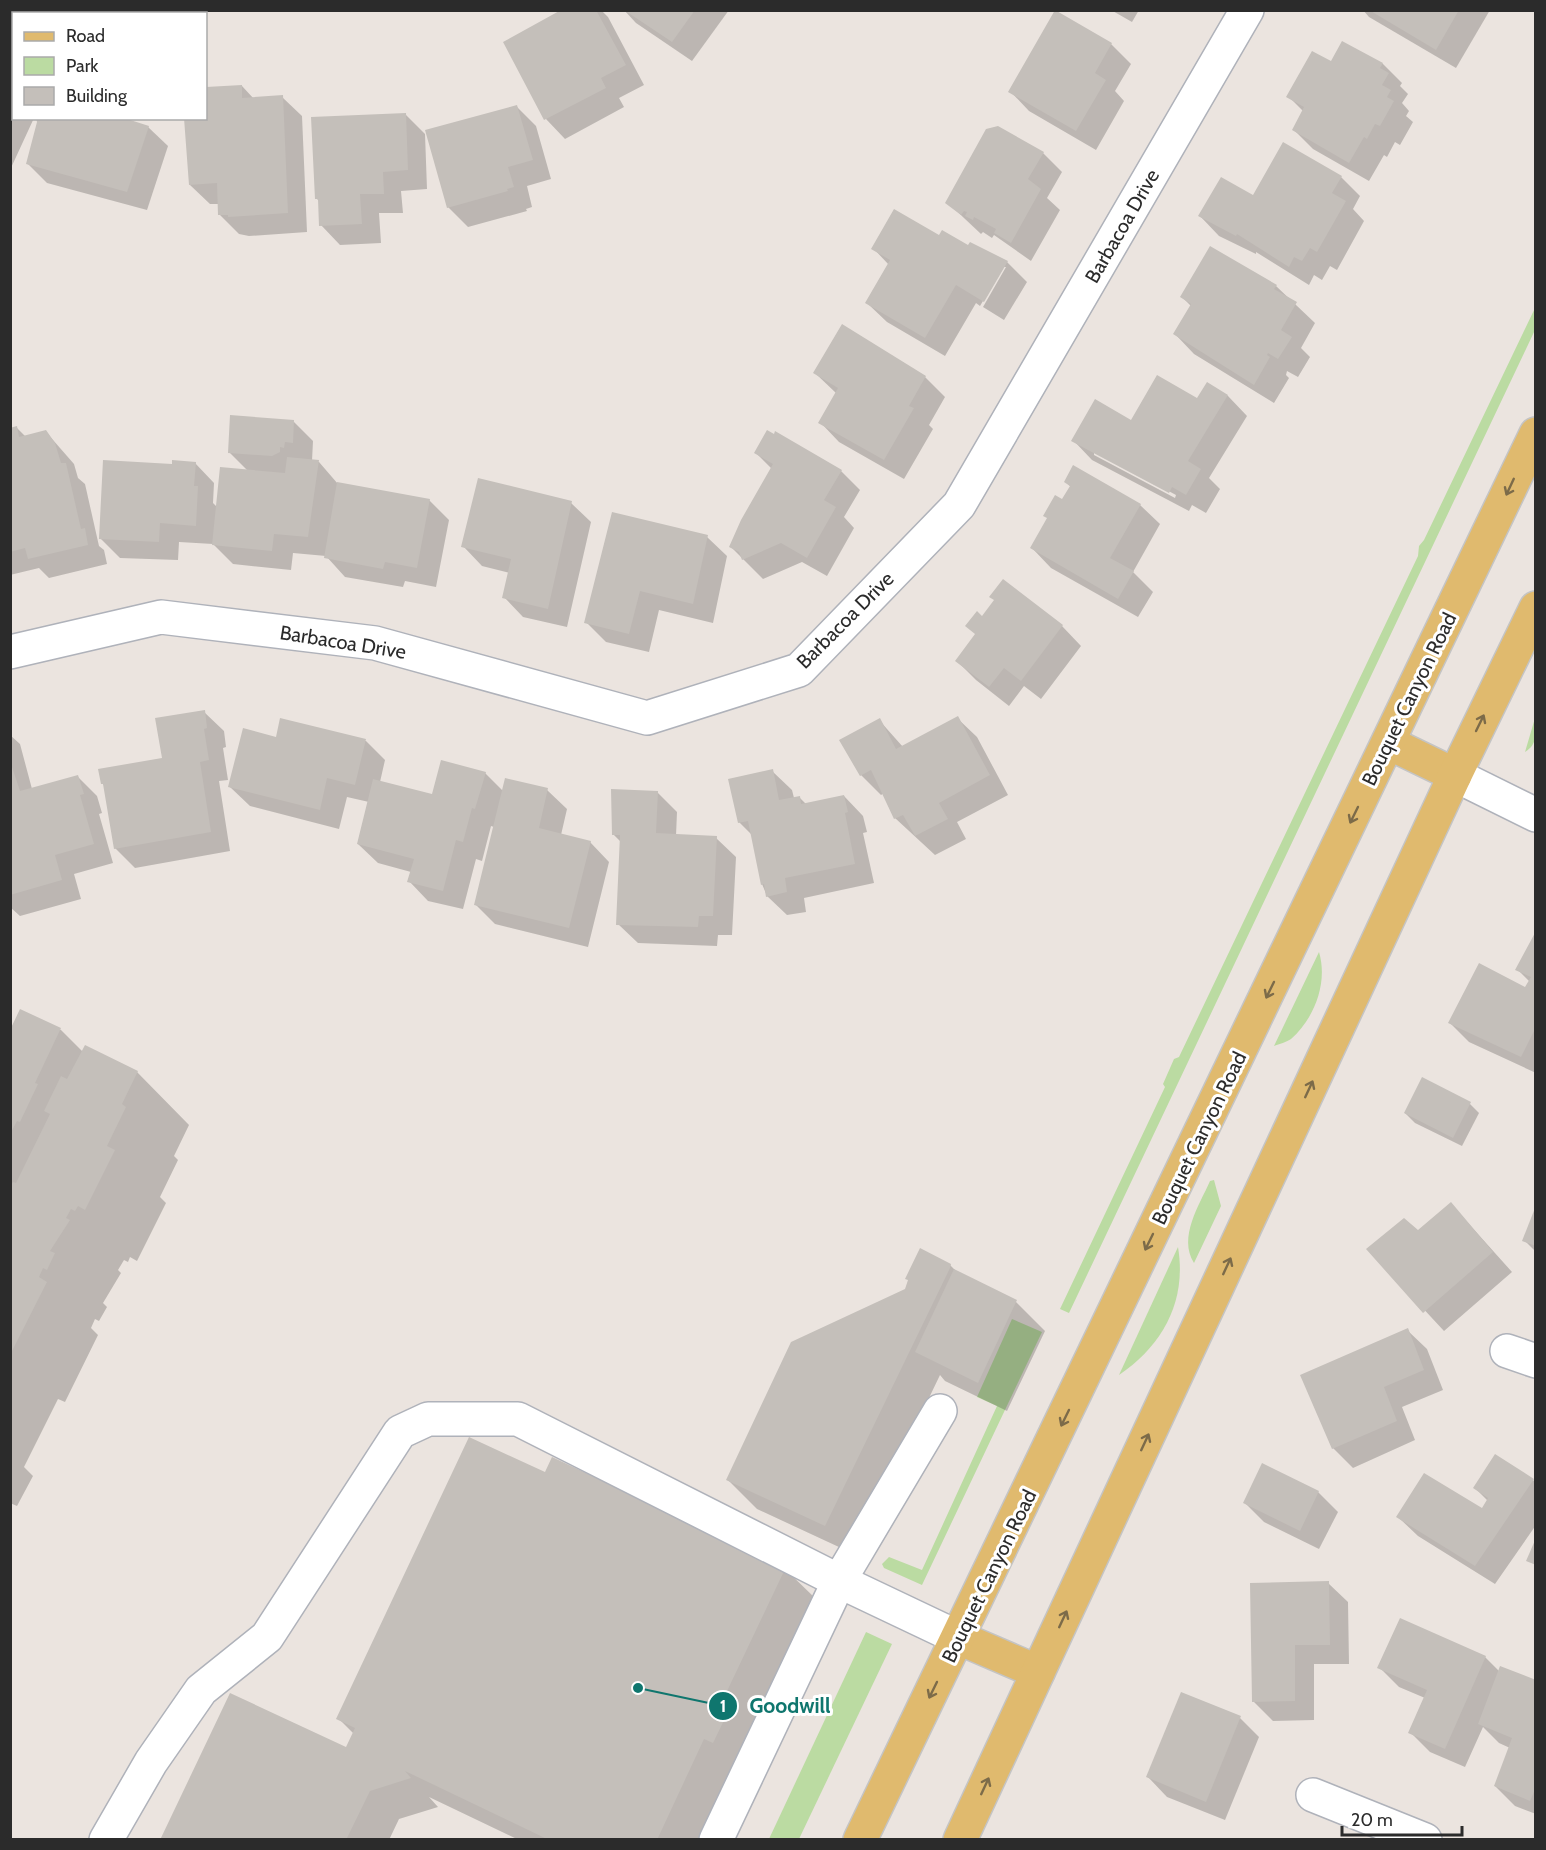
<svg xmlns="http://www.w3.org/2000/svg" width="1546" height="1850" font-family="Cabin,sans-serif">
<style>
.green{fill:#bbdba2}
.shadow{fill:#0003;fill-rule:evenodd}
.building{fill:#c4bfba}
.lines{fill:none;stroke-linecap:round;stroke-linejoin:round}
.minor-casing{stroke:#afb2ba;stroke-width:36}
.major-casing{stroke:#c4c4c4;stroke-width:36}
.minor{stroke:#fff;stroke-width:33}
.major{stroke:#e0ba6e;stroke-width:33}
.oneway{stroke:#7c6b49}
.labels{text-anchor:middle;stroke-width:6;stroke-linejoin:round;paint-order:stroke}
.street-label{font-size:20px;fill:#2b2b2b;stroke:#fff}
.leader{fill:none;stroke:#0f766e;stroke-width:2}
.callout-dot{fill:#0f766e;stroke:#fff;stroke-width:2}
.mark-label{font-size:18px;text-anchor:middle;font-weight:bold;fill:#fff}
.callout-label{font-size:21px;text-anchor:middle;font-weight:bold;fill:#0f766e;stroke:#fff;stroke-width:6;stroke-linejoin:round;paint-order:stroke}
</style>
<rect width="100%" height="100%" fill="#ebe4df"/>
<g class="green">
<polygon points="1535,308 1535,330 1069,1313 1060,1309 1165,1087 1163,1084 1174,1059 1179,1057 1418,556 1419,546 1424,540"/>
<path d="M1535,718C1536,733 1538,744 1525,752Z"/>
<path d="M1319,952C1328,982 1315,1018 1291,1039C1287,1042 1279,1044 1274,1046Z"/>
<path d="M1214,1180L1221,1206L1194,1263C1178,1237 1199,1206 1210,1181Z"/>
<path d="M1178,1247C1187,1301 1163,1345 1119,1375Z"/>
<polygon points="1012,1319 1042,1332 922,1585 884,1568 882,1564 889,1557 922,1570 997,1406 977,1397"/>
<polygon points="866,1632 892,1644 799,1839 769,1839"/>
</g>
<g class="shadow">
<polygon points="564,10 601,10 608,17 644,85 619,98 624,107 565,139 546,119"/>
<polygon points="624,10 729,10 692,61 636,23"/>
<polygon points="1111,10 1139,10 1132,22"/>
<polygon points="1363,10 1490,10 1456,68 1369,17"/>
<polygon points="1342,43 1383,64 1402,83 1400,86 1408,94 1402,103 1409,111 1406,116 1413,122 1400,145 1395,142 1387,157 1384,155 1369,181 1313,149 1294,130 1304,112 1288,96 1331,63"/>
<polygon points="1111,44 1131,64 1115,91 1124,101 1096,150 1029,111 1010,91"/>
<polygon points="10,60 14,62 14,118 34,118 10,170"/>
<polygon points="242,86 254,99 282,97 302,116 307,232 249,236 239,234 220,215 219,204 210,204 190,185 206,118 206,89"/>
<polygon points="517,107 536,126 551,179 527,186 532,207 526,209 527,211 468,227 448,207"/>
<polygon points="405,114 425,134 427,189 401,191 403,213 379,213 381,243 340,245 321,225 320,202 316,198"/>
<polygon points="39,122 148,127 168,146 147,210 47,183 27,163"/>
<polygon points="1043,153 1062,172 1047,198 1060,210 1031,261 994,235 992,238 983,232 981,234 947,202"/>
<polygon points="1341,177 1360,196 1353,209 1364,221 1337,270 1330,266 1322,280 1314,275 1309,285 1256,252 1256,254 1219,236 1200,216 1254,197"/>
<polygon points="969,247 1007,262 1027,282 1004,320 983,307 1006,267 1003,267 980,306 976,303 945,356 887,322 867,303 889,265 873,248"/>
<polygon points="1276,286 1315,323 1301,348 1310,357 1298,377 1287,371 1286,375 1289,378 1274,403 1194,354 1175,334 1191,306 1182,297"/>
<polygon points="815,373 925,377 945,397 929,425 933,429 904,479 839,442 820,422 836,393"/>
<path d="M1207,384L1228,396L1247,416L1209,478L1220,489L1206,513L1192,505L1189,511L1092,460L1073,440L1198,400ZM1094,451L1176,495L1175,498L1094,455Z"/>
<polygon points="294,422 313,441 312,461 319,462 338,484 429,500 449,520 436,587 405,581 403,587 345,577 326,556 293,553 291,570 233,564 213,544 179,542 178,560 120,558 100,538 173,466 195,463 214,483 213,503 217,507 248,471 229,452"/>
<polygon points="17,428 26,437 46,432 74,464 78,478 85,484 99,546 104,550 107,564 49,578 39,568 10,575 10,429"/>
<polygon points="756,453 841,471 860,490 844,517 854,528 827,576 802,562 763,579 731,547 772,469"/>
<polygon points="1066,482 1140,505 1160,524 1133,572 1153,592 1138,617 1051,568 1032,548 1071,487"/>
<polygon points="571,503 591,522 567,627 523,617 504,597 510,573 482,566 463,546"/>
<polygon points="707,537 727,556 713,623 659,610 649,652 606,642 586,622"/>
<polygon points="983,618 1062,626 1081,646 1041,699 1024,686 1009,706 976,680 957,661 976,635"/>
<polygon points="204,712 224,731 226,747 223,748 228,780 219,781 230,851 135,868 115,848 105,786 102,783 164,760"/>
<polygon points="957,718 977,737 1008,795 957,822 966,839 935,855 895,818 884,793 881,795 861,775 879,720 903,747"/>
<polygon points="10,735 20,744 32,789 78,777 97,796 102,813 99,814 113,863 74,874 81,899 20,916 10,907"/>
<polygon points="277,738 366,741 385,760 380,782 433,796 485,773 503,791 547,790 567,809 561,835 590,842 609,862 588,947 495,924 475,904 494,827 491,826 482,861 476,859 463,909 428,901 409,881 411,872 378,863 358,844 369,802 347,797 339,829 250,806 230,787"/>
<polygon points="772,771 792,790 794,798 799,797 806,804 844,796 863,816 867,832 863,833 874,883 804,898 806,912 787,915 767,896 762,884 752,835 739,822"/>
<polygon points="657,792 677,812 676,836 716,838 736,857 732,935 718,935 717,946 638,943 618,924 622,843 613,834"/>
<polygon points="1536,934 1536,1073 1469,1042 1450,1023 1525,989 1530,982 1517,969"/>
<polygon points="21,1011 61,1030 83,1052 86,1047 137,1072 189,1125 174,1156 178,1160 160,1197 166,1203 137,1261 130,1257 128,1262 124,1260 118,1270 121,1273 103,1303 107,1307 99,1321 95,1319 91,1328 98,1335 65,1402 58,1399 24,1467 33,1476 17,1506 10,1503 10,1033"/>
<polygon points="1470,1104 1479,1113 1462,1146 1415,1123 1405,1113"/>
<polygon points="1451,1204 1512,1272 1444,1331 1368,1249 1418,1232"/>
<polygon points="1536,1212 1536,1252 1524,1240"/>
<polygon points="950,1265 957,1272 1016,1302 1045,1331 1007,1411 945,1381 940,1375 854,1554 757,1509 728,1480"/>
<polygon points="1407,1330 1427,1349 1443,1390 1402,1407 1415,1440 1353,1468 1333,1448"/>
<polygon points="1263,1465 1318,1492 1338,1512 1319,1549 1264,1522 1245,1503"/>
<polygon points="545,1474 785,1569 814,1597 699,1840 519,1840 429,1797 438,1807 399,1819 389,1840 162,1840 346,1749 354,1734 338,1718"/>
<polygon points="1533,1480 1536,1483 1536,1525 1495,1584 1418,1536 1398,1517 1482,1510 1488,1501 1475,1488"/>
<polygon points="1328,1583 1348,1602 1349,1664 1314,1664 1314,1720 1273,1721 1253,1701"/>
<polygon points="1485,1657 1500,1672 1536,1681 1536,1814 1515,1806 1495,1786 1510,1748 1499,1743 1483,1727 1465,1767 1430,1752 1410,1732 1425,1698 1399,1687 1379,1667"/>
<polygon points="1240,1718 1259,1737 1225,1820 1167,1797 1148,1777"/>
</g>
<g class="building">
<polygon points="561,10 596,10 626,65 601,78 606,88 544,120 503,42"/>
<polygon points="624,10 695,10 672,42"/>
<polygon points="1055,10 1112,43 1095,73 1106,80 1076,131 1008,92"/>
<polygon points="1369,10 1459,10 1436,50"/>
<polygon points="1342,41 1383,63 1380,68 1389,73 1382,85 1391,90 1387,97 1394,101 1380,126 1375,124 1367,139 1364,137 1349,163 1292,130 1304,107 1286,97 1312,51 1331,61"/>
<polygon points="10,59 14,60 14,100 10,106"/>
<polygon points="242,85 242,98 283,95 288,213 228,217 228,215 218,215 217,183 189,185 184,118 206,118 206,87"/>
<polygon points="517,105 533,160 508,167 514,187 507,189 508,191 447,208 425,130"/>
<polygon points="406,113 408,170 383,172 384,194 360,194 362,224 319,226 318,199 315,199 311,117"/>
<polygon points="36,118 124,118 149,126 127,192 26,164 37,122"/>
<polygon points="998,126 1044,152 1028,179 1041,189 1011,243 994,233 996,229 974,217 973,220 965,216 967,212 964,211 961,215 945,203 986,129"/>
<polygon points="1283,142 1342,176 1332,193 1346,201 1317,252 1310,248 1302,261 1294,257 1289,267 1237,234 1236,236 1198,216 1221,177 1253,195"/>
<polygon points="894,209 939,235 942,230 968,245 970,242 1008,261 984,302 956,285 925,338 865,303 890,260 871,249"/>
<polygon points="1210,246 1277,285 1274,289 1297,302 1281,330 1292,337 1278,359 1268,353 1267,355 1270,357 1254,385 1173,334 1191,304 1180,297"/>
<polygon points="842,324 926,376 909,406 914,408 884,460 818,423 838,388 813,373"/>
<polygon points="1157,375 1197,398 1207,382 1228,395 1188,461 1201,469 1186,495 1172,487 1169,493 1071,441 1095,399 1131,420"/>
<polygon points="230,415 294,420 293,443 285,442 284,448 280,447 280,452 272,456 228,453"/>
<polygon points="17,426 19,437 46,430 55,443 61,463 66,463 81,529 85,528 88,545 28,559 25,548 10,552 10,428"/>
<polygon points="767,430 774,434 775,431 842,470 824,500 836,507 807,558 781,543 742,560 739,552 729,547 741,520 773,464 754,453"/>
<polygon points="287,457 319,460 308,537 274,534 272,551 212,545 220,467 285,473"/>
<polygon points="103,460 172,464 172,460 196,462 194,486 198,486 196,526 160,523 159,542 99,539"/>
<polygon points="1073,465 1141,504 1110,558 1134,571 1118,599 1030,548 1047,518 1043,516 1055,495 1062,499 1070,486 1064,482"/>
<polygon points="478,478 572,501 548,609 502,598 511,559 461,547"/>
<polygon points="337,482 430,499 417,568 385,562 383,569 324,558"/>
<polygon points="612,512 708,535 693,604 640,591 629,634 584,623"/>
<polygon points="1003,579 1063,625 1021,681 1004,668 989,687 955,661 975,634 965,626 977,611 982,616 994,600 989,597"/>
<polygon points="205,710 207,728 204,729 209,760 200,762 211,832 114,849 103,784 101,784 98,769 162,758 155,718"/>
<polygon points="958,716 990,775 939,803 948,819 915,836 903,815 894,819 871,770 860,776 839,740 880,718 896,749"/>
<polygon points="280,718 366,739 355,785 327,778 320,810 228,787 243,728 276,737"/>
<polygon points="441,760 486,772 475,809 472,808 463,842 456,840 443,891 407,882 414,859 357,844 373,779 432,794"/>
<polygon points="10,761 20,791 78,775 84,794 80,795 94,844 55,855 62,880 10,895"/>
<polygon points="773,769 779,800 800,796 801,804 844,795 848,812 845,813 855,864 785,878 787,892 766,897 764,884 761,885 748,821 738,823 728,779"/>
<polygon points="505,778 548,788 539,828 591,841 569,928 474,905"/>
<polygon points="611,789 658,791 656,833 717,836 713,916 699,916 698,927 616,925 620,835 612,835"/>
<polygon points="1536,931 1536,1027 1521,1057 1448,1023 1479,963 1525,987 1531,977 1515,970"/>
<polygon points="20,1009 61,1028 35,1083 38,1084 20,1122 17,1121 10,1134 10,1030"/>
<polygon points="85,1045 138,1071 122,1104 126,1107 107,1146 115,1150 85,1210 78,1206 75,1211 71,1209 66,1218 70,1220 50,1251 55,1253 47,1270 43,1268 39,1277 47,1282 12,1351 10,1186 13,1182 16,1183 50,1114 44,1111 61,1076 67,1079"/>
<polygon points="1422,1077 1471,1102 1453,1138 1404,1113"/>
<polygon points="1451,1202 1493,1252 1423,1313 1366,1249 1404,1218 1418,1230"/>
<polygon points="1535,1208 1536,1208 1536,1246 1522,1241"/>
<polygon points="920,1248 951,1264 950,1268 825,1526 726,1480 791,1342 905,1289 908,1280 905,1279"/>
<polygon points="954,1269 1017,1300 978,1383 915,1352"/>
<polygon points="1408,1328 1424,1370 1384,1387 1397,1421 1332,1449 1300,1375"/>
<polygon points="469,1437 545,1472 552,1457 786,1567 719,1708 728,1712 713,1743 704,1739 657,1840 549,1840 405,1771 411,1778 370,1791 346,1840 160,1840 230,1693 346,1747 355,1728 336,1719"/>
<polygon points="1495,1454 1534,1479 1475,1566 1396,1517 1424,1473 1482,1508 1488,1498 1473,1488"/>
<polygon points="1262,1463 1319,1491 1300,1531 1243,1503"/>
<polygon points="1536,1538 1536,1565 1526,1561"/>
<polygon points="1329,1581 1330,1645 1295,1645 1295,1701 1252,1702 1250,1583"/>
<polygon points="1400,1618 1486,1656 1445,1749 1408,1733 1427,1690 1377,1668"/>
<polygon points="1500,1666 1536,1680 1536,1787 1530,1801 1494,1786 1512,1738 1478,1724"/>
<polygon points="1181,1692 1241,1716 1206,1802 1146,1777"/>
</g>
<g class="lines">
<g class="minor-casing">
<g id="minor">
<polyline points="10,652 161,617 375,643 647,718 799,670 959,505 1247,10"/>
<polyline points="1455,775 1536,815"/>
<polyline points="1507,1351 1536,1361"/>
<polyline points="1313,1795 1425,1840"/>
<polyline points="106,1840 151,1762 201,1690 267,1637 400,1432 428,1419 518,1419 839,1581 959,1638"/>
<polyline points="716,1840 839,1581 940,1411"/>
</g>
</g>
<g class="major-casing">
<g id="major">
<polyline points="1389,743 1455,775"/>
<polyline points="959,1638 1038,1672"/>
<polyline points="860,1840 1536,434"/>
<polyline points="960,1840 1455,775 1536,608"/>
</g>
</g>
<use href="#minor" class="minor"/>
<use href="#major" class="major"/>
</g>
<defs><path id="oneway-shaft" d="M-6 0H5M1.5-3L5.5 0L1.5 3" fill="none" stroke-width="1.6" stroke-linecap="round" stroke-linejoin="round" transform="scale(1.5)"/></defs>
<g class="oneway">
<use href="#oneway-shaft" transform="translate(1510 487) rotate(115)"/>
<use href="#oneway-shaft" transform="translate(1480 723) rotate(-64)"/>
<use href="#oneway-shaft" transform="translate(1354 815) rotate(116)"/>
<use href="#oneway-shaft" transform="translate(1270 990) rotate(116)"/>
<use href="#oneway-shaft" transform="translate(1309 1089) rotate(-65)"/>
<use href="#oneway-shaft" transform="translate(1149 1242) rotate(116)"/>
<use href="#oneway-shaft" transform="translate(1227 1266) rotate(-65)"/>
<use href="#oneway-shaft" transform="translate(1065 1418) rotate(116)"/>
<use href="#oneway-shaft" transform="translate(1145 1442) rotate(-65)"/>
<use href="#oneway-shaft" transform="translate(1063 1619) rotate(-65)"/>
<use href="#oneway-shaft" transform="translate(933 1690) rotate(116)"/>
<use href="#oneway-shaft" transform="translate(985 1786) rotate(-65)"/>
</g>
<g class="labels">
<g class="street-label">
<text transform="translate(1122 226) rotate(-60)" y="7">Barbacoa Drive</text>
<text transform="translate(845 620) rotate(-45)" y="7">Barbacoa Drive</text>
<text transform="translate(343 642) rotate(9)" y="7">Barbacoa Drive</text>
<text transform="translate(1409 699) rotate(-64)" y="7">Bouquet Canyon Road</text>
<text transform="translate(1199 1138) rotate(-64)" y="7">Bouquet Canyon Road</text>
<text transform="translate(989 1576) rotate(-64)" y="7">Bouquet Canyon Road</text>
</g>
</g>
<path class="leader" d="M638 1688L723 1706"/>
<g class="callout-dot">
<circle cx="638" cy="1688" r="6"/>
<circle cx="723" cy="1706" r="15"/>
</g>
<g class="mark-label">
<text x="723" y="1712">1</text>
</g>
<g class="callout-label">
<text x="790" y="1713">Goodwill</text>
</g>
<rect width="1546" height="1850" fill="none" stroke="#2b2b2b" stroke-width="24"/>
<rect x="12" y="12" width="195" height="108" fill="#ffffff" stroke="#aaaaaa" stroke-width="1.5"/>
<rect x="24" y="32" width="30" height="9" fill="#e0ba6e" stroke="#aaaaaa" stroke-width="1.5"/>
<text x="66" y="42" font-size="18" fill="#2b2b2b">Road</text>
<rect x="24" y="57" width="30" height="18" fill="#bbdba2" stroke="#aaaaaa" stroke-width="1.5"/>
<text x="66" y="72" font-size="18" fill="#2b2b2b">Park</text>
<rect x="24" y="87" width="30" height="18" fill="#c4bfba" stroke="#aaaaaa" stroke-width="1.5"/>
<text x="66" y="102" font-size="18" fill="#2b2b2b">Building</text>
<path d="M1342 1826v9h120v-9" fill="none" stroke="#2b2b2b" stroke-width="3"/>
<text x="1351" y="1826" font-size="18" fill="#2b2b2b" stroke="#ffffff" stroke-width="4.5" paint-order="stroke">20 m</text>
</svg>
